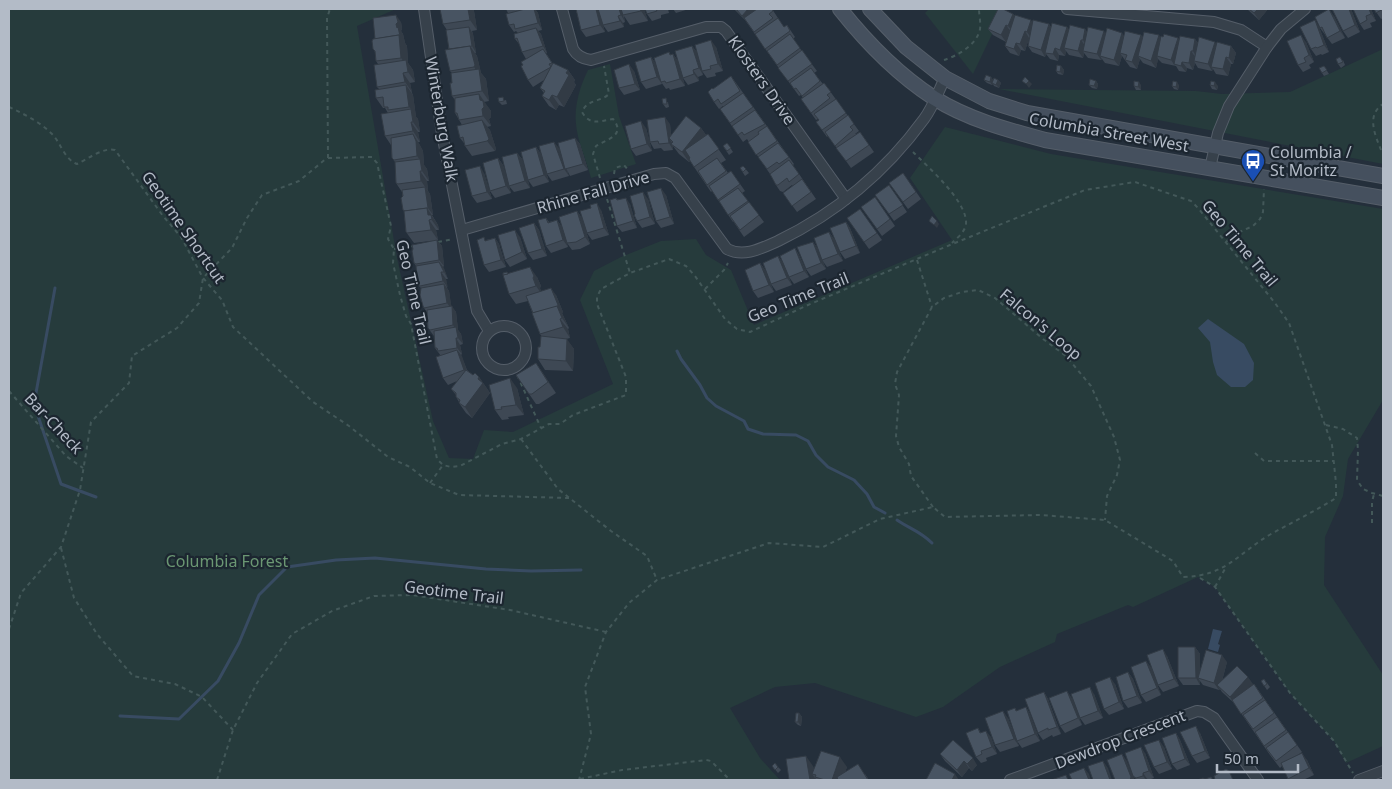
<svg xmlns="http://www.w3.org/2000/svg" width="1392" height="789" font-family="'Noto Sans',sans-serif">
<style>
.green{fill:#263b3c}
.water{fill:#384b62}
.lines{fill:none;stroke-linecap:round;stroke-linejoin:round}
.stream{stroke:#384b62;stroke-width:3}
.minor-casing{stroke:#555e69;stroke-width:12}
.secondary-casing{stroke:#555e69;stroke-width:16}
.path{stroke:#435859;stroke-width:2;stroke-dasharray:4 4;stroke-linecap:butt}
.minor{stroke:#37414b;stroke-width:10}
.secondary{stroke:#45505e;stroke-width:14}
.wall{fill:#3e4854}
.shaded-wall{fill:#323b45}
.building{fill:#485462;stroke:#323b45}
.labels{text-anchor:middle;stroke-width:4.5;stroke-linejoin:round;paint-order:stroke}
.street-label{font-size:16px;fill:#b3bbc7;stroke:#1c2630}
.poi-label{font-size:16px;fill:#b3bbc7;stroke:#1c2630;text-anchor:start}
.park-label{font-size:16px;fill:#6b9773;stroke:#1c2630}
</style>
<rect width="100%" height="100%" fill="#242f3b"/>
<g class="green">
<polygon points="9,9 396,9 357,26 397,258 433,421 449,458 473,459 484,430 513,432 613,384 580,300 594,271 621,257 661,241 696,239 706,255 731,270 754,325 952,240 910,178 945,127 1051,154 1383,209 1383,400 1348,459 1343,496 1325,537 1324,585 1383,675 1383,746 1346,763 1334,741 1290,693 1215,587 1198,577 1133,607 1128,605 1057,634 1055,642 1000,667 943,707 916,717 815,683 775,687 730,708 760,758 780,780 9,780"/>
<polygon points="929,9 1004,9 973,74 925,13"/>
<polygon points="1383,49 1383,164 999,89 1196,91 1222,94 1290,92"/>
<path d="M610,64L619,116L636,164L591,178C587,162 577,140 576,124C574,106 580,86 588,70Z"/>
</g>
<g class="water">
<polygon points="1208,319 1244,344 1254,363 1253,380 1245,387 1231,387 1217,375 1213,362 1210,342 1198,328"/>
<polygon points="1213,629 1222,631 1218,644 1220,645 1218,652 1208,649"/>
</g>
<g class="lines">
<g class="stream">
<polyline points="55,288 34,404 61,484 96,497"/>
<polyline points="677,351 681,359 700,385 707,398 716,406 744,421 748,429 763,434 796,435 808,441 816,455 828,467 854,480 867,494 874,507 885,513"/>
<path d="M897,520C910,529 920,531 932,543"/>
<polyline points="120,716 179,719 218,681 239,643 259,595 287,567 336,560 375,558 486,569 531,571 581,570"/>
</g>
<g class="minor-casing">
<g id="minor">
<polyline points="424,9 442,134 477,311 489,331"/>
<path d="M562,9L573,49C577,56 583,59 591,60L706,27H721L726,31L846,199"/>
<polyline points="1067,9 1214,22 1241,30 1267,47"/>
<polyline points="1210,168 1218,133 1229,106 1267,47 1281,29 1305,9"/>
<path d="M462,230L654,174L666,173L675,178L727,249C744,258 762,248 778,241C836,213 886,171 924,119C933,107 938,92 945,78"/>
<circle cx="504" cy="348" r="22"/>
<polyline points="1010,780 1197,711 1204,712 1214,718 1258,780"/>
<polyline points="1359,780 1383,771"/>
</g>
</g>
<g class="secondary-casing">
<g id="secondary">
<path d="M840,9C867,43 897,74 934,98C967,119 1008,130 1045,140L1383,198"/>
<polyline points="870,9 906,47 945,78 989,101 1027,113 1383,176"/>
</g>
</g>
<g class="path">
<path d="M944,60C957,56 977,45 980,29C981,23 979,15 979,9"/>
<path d="M9,107C24,114 40,122 52,134C61,143 64,159 77,164C88,159 103,147 115,150L163,216L181,237L203,278L222,300L233,327L313,402L349,426L388,457L410,467L430,483L459,495L569,498"/>
<path d="M1381,150C1375,135 1366,115 1383,104"/>
<path d="M913,152C928,167 968,202 966,224C965,232 957,238 952,243"/>
<path d="M328,158L372,157L377,163L391,226L388,239L394,249L393,263L400,295L406,316L411,324L437,459L443,465L451,467L460,466L502,444L521,439L549,424H560L573,415L626,395V377L597,304V297L601,289L630,273L669,259L686,266L695,276L725,319L737,329L750,332L808,305L950,245L1085,190L1135,182L1191,201L1198,208L1275,303L1289,323L1332,445L1336,483V498C1315,511 1293,522 1271,534C1238,553 1227,576 1183,577L1173,561L1105,520L1041,515L945,517L933,507L880,519L823,547L769,543L657,580L629,603L606,632L585,687L591,734L579,780"/>
<polyline points="328,158 327,18 330,9"/>
<polyline points="614,174 615,168 624,165 628,170"/>
<path d="M600,178L593,154L596,146C608,139 626,135 613,119C599,121 590,126 582,112C587,99 601,102 609,94L604,66"/>
<polyline points="607,199 630,273"/>
<polyline points="438,242 453,239"/>
<polyline points="1226,242 1235,234 1253,226 1260,219 1263,212 1264,189"/>
<polyline points="394,249 414,246"/>
<polyline points="917,260 932,307"/>
<polyline points="705,289 724,270 728,263"/>
<polyline points="514,368 541,428"/>
<polyline points="9,391 66,456 83,468"/>
<polyline points="1326,425 1343,429 1357,438 1358,450 1357,480 1363,489 1372,493 1383,496"/>
<polyline points="521,439 558,489 611,531 647,556 657,580"/>
<polyline points="1255,453 1264,461 1334,461"/>
<polyline points="430,483 443,465"/>
<polyline points="933,507 911,476 909,464 899,447 896,436 899,395 895,384 897,372 932,307 944,298 962,292 978,290 995,298 1043,339 1066,356 1091,386 1114,437 1120,460 1117,475 1107,496 1105,520"/>
<polyline points="1372,523 1372,502 1374,494"/>
<polyline points="61,548 74,598 97,634 133,676 175,684 202,697 233,730"/>
<polyline points="1200,578 1215,587 1290,693 1334,741 1353,773"/>
<polyline points="1215,587 1226,567"/>
<polyline points="9,629 21,593 61,547 80,490 91,422 129,383 132,356 177,328 199,303 203,278 232,248 247,218 262,195 299,181 327,158"/>
<polyline points="580,779 622,770 706,760 711,761 730,780"/>
<polyline points="217,780 233,730 257,683 292,634 332,611 374,596 412,595 510,610 606,632"/>
</g>
<use href="#minor" class="minor"/>
<use href="#secondary" class="secondary"/>
</g>
<g class="wall">
<polygon points="440,9 473,9 474,11 477,30 472,31 473,34 476,53 475,53 477,56 481,73 486,79 489,101 484,102 491,111 491,117 489,119 491,126 487,127 490,130 496,149 495,151 472,156 465,146 464,143 460,138 462,125 455,113 455,100 452,96 452,73 450,71 447,30 443,24"/>
<polygon points="506,9 535,9 538,13 542,30 538,31 541,34 547,53 546,53 553,64 568,70 575,80 574,82 576,85 564,107 559,105 556,110 549,106 542,96 544,93 540,88 544,80 533,87 528,80 523,65 526,59 522,52 520,45 515,39 518,33 516,31 514,32 509,25 508,13"/>
<polygon points="576,9 598,9 605,32 586,37 581,30"/>
<polygon points="598,9 644,9 648,21 630,25 624,16 625,22 623,23 624,27 608,32 603,25"/>
<polygon points="645,9 668,9 669,13 661,15 661,18 652,21 647,14"/>
<polygon points="673,9 689,9 676,13"/>
<polygon points="734,9 772,9 778,18 775,21 784,27 787,25 795,37 793,39 817,71 814,73 823,84 824,83 859,131 855,134 856,134 860,132 874,152 851,168 828,136 827,137 816,122 819,120 818,119 816,120 801,99 803,98 801,95 799,96 783,74 745,20"/>
<polygon points="1247,9 1268,9 1259,20"/>
<polygon points="1351,9 1360,32 1348,38 1343,31"/>
<polygon points="1371,9 1376,21 1370,23 1372,27 1364,30 1360,24"/>
<polygon points="1374,9 1383,9 1383,18 1381,19"/>
<polygon points="1013,14 1015,16 1033,22 1049,24 1051,27 1067,27 1069,30 1085,29 1087,32 1124,36 1141,35 1142,37 1161,38 1178,38 1179,40 1195,39 1198,43 1231,46 1236,53 1233,64 1231,64 1228,76 1216,74 1213,69 1212,71 1198,68 1195,63 1193,70 1187,68 1186,72 1179,71 1176,66 1162,63 1158,59 1156,68 1143,63 1140,59 1137,69 1130,67 1122,56 1119,66 1105,63 1102,59 1101,60 1088,58 1084,53 1083,58 1069,55 1066,51 1065,56 1059,55 1058,61 1050,59 1046,54 1045,57 1032,52 1028,46 1029,38 1025,51 1021,50 1019,56 1010,53 1005,46 1007,39 1006,42 993,35 988,29"/>
<polygon points="1334,16 1345,38 1332,44 1320,28"/>
<polygon points="1315,20 1319,27 1329,52 1322,55 1321,54 1316,56 1311,49"/>
<polygon points="401,22 402,29 401,31 403,34 405,43 407,46 408,63 413,70 415,82 410,83 412,93 413,95 416,117 418,119 420,132 418,132 420,142 418,142 423,151 424,165 427,169 429,181 427,181 428,191 430,194 433,215 432,215 438,225 439,230 436,230 438,240 437,240 442,246 444,266 443,267 448,279 446,279 447,288 449,291 451,306 456,312 458,330 461,334 463,344 460,345 462,354 461,355 467,370 473,375 479,377 490,393 472,418 466,413 459,403 459,402 456,397 456,395 451,389 457,381 448,385 443,378 441,356 435,348 434,336 428,328 427,313 423,306 421,288 418,285 416,266 414,263 430,241 414,243 406,232 402,192 396,183 395,162 392,158 391,145 385,136 388,113 385,108 383,108 376,98 379,89 377,87 378,64 376,61 375,52 373,49 375,39"/>
<polygon points="1306,42 1314,62 1309,65 1311,68 1303,72 1298,65"/>
<polygon points="692,46 697,52 703,75 698,77 699,81 688,85 683,78"/>
<polygon points="716,47 723,71 715,73 716,76 707,78 702,71"/>
<polygon points="669,52 671,55 673,54 678,61 685,86 670,90 669,88 666,89 661,82"/>
<polygon points="651,57 656,64 662,84 646,89 641,82"/>
<polygon points="1343,60 1345,65 1341,68 1338,64"/>
<polygon points="1061,66 1064,70 1063,75 1058,74 1056,71"/>
<polygon points="1324,66 1329,74 1324,76 1322,73"/>
<polygon points="634,71 640,90 624,95 619,88"/>
<polygon points="731,76 794,164 793,165 816,199 797,212 783,193 793,186 792,185 783,192 780,191 776,185 770,174 748,142 749,142 747,139 743,142 720,109 724,107 723,106 719,109 714,102 713,89"/>
<polygon points="991,77 993,80 998,80 1001,83 999,88 994,86 993,84 992,85 987,83 984,80"/>
<polygon points="1096,81 1098,84 1097,89 1092,88 1089,85"/>
<polygon points="1141,85 1141,90 1136,90 1134,86"/>
<polygon points="1179,85 1178,90 1174,89 1172,86"/>
<polygon points="1210,85 1218,86 1217,90 1212,89"/>
<polygon points="506,100 507,104 502,105 499,102"/>
<polygon points="668,102 669,107 666,108 663,104"/>
<polygon points="670,124 671,135 701,128 706,135 708,134 726,160 721,163 728,173 731,171 745,191 742,193 764,222 744,237 733,221 733,222 712,191 711,192 690,161 689,162 679,154 673,146 673,150 664,151 661,148 654,149 650,142"/>
<polygon points="646,128 652,151 636,156 631,149"/>
<polygon points="575,138 580,144 588,170 570,176 567,170 569,176 552,181 547,174 559,148 562,158"/>
<polygon points="727,143 733,152 729,155 723,146"/>
<polygon points="536,147 541,154 549,182 533,187 528,180"/>
<polygon points="517,153 522,159 530,188 514,192 509,186"/>
<polygon points="498,158 503,165 511,193 495,198 490,191"/>
<polygon points="743,166 749,173 745,176 740,168"/>
<polygon points="484,173 492,199 477,203 472,196"/>
<polygon points="903,173 921,199 908,209 889,183"/>
<polygon points="889,185 907,212 894,221 875,195"/>
<polygon points="666,195 674,224 661,228 656,221"/>
<polygon points="875,197 895,226 882,236 861,207"/>
<polygon points="616,198 618,200 630,204 637,228 622,232 617,226"/>
<polygon points="648,199 655,224 642,228 637,221 635,214"/>
<polygon points="860,209 882,240 869,249 847,218"/>
<polygon points="601,210 609,235 592,240 587,233"/>
<polygon points="577,211 582,218 590,244 580,249 572,250 567,243"/>
<polygon points="546,218 549,222 557,220 562,227 568,247 551,253 546,246"/>
<polygon points="846,222 850,228 860,253 845,259 840,252"/>
<polygon points="534,223 539,230 547,256 533,260 528,253"/>
<polygon points="829,232 834,239 843,261 827,267 822,260"/>
<polygon points="520,237 527,259 510,267 505,260"/>
<polygon points="495,238 499,244 506,267 489,272 484,265 486,240"/>
<polygon points="813,242 818,249 826,269 811,276 806,269"/>
<polygon points="795,248 799,255 809,277 794,284 789,277"/>
<polygon points="778,256 783,263 792,285 776,291 771,284"/>
<polygon points="760,263 765,270 774,292 758,298 753,291"/>
<polygon points="507,272 508,274 537,277 541,286 540,288 541,292 556,295 563,312 562,313 569,328 568,329 570,338 566,339 574,349 573,371 545,370 538,359 542,337 540,334 528,301 516,304 509,294"/>
<polygon points="536,363 556,393 539,404 536,404 516,375"/>
<polygon points="517,388 524,415 508,417 509,419 502,420 495,410"/>
<polygon points="1195,647 1200,654 1200,671 1227,662 1222,681 1253,684 1250,687 1254,684 1302,752 1298,755 1307,760 1314,775 1303,780 1289,780 1282,766 1280,768 1270,755 1234,703 1222,692 1220,689 1219,690 1203,685 1200,681 1200,685 1183,685 1178,678"/>
<polygon points="1167,656 1179,686 1163,692 1158,685"/>
<polygon points="1151,667 1161,695 1146,702 1141,695"/>
<polygon points="1128,672 1133,679 1142,703 1128,708 1123,701"/>
<polygon points="1264,679 1270,687 1267,690 1261,681"/>
<polygon points="1115,684 1124,709 1109,715 1104,709"/>
<polygon points="1044,692 1048,699 1061,734 1053,737 1052,735 1043,740 1038,733"/>
<polygon points="1094,694 1103,718 1085,725 1080,718"/>
<polygon points="1072,698 1082,725 1065,733 1060,726"/>
<polygon points="1026,707 1030,714 1040,741 1022,748 1017,741 1015,708 1017,711"/>
<polygon points="799,713 802,717 801,726 798,725 795,722"/>
<polygon points="1008,718 1019,746 1000,752 995,745"/>
<polygon points="978,728 981,733 991,737 997,754 986,758 987,761 981,763 976,757"/>
<polygon points="1176,733 1180,740 1190,765 1177,770 1172,764"/>
<polygon points="1200,733 1210,758 1197,763 1192,756"/>
<polygon points="1164,747 1172,769 1159,774 1154,767"/>
<polygon points="1145,753 1154,778 1148,780 1137,780 1133,776"/>
<polygon points="940,754 977,765 972,771 969,768 962,777 945,761"/>
<polygon points="772,766 778,767 781,770 778,773"/>
<polygon points="813,766 814,770 847,767 845,772 865,774 869,780 817,780 815,778 816,780 789,780"/>
</g>
<g class="shaded-wall">
<polygon points="468,9 473,9 474,11 477,30 470,20"/>
<polygon points="534,9 535,9 538,13 542,30 538,23"/>
<polygon points="596,9 598,9 599,10 605,32 600,25"/>
<polygon points="619,9 622,9 623,15 625,22 621,15"/>
<polygon points="640,9 644,9 648,21 641,11"/>
<polygon points="748,9 759,9 747,23 742,16"/>
<polygon points="1258,9 1268,9 1259,20 1254,13"/>
<polygon points="1329,9 1334,16 1345,38 1340,31"/>
<polygon points="1349,9 1351,9 1360,32 1355,25"/>
<polygon points="1369,9 1371,9 1376,21 1371,14"/>
<polygon points="1013,14 1018,21 1013,32 1008,26"/>
<polygon points="396,15 401,22 402,29 401,31 403,34 405,43 407,46 408,63 413,70 415,82 408,72 407,66 401,58 396,24"/>
<polygon points="618,16 623,23 624,27 620,21"/>
<polygon points="1031,20 1036,27 1032,39 1027,32"/>
<polygon points="1315,20 1319,27 1329,52 1324,45"/>
<polygon points="1049,24 1054,31 1045,53 1046,54 1045,57 1041,50"/>
<polygon points="1006,25 1011,32 1006,42 1001,35"/>
<polygon points="469,27 473,34 476,53 472,46"/>
<polygon points="1067,27 1072,34 1064,48 1066,51 1065,56 1060,50"/>
<polygon points="536,28 541,34 547,53 543,46"/>
<polygon points="1085,29 1090,36 1087,47 1083,40"/>
<polygon points="1025,31 1029,38 1025,51 1020,44"/>
<polygon points="1104,31 1108,38 1100,56 1102,59 1101,60 1097,54"/>
<polygon points="1122,33 1127,40 1120,53 1122,56 1119,66 1114,60"/>
<polygon points="1141,35 1146,41 1138,56 1140,59 1137,69 1132,62"/>
<polygon points="1159,35 1163,42 1157,56 1158,59 1156,68 1151,61"/>
<polygon points="1301,35 1306,42 1314,62 1309,55"/>
<polygon points="1178,38 1182,45 1174,64 1175,66 1171,60"/>
<polygon points="1195,39 1200,46 1197,58 1193,51"/>
<polygon points="711,40 716,47 723,71 718,64"/>
<polygon points="1081,40 1086,47 1083,51 1084,53 1083,58 1078,51"/>
<polygon points="1215,42 1220,49 1211,67 1213,69 1212,71 1208,64"/>
<polygon points="1016,43 1021,50 1019,56 1014,49"/>
<polygon points="470,46 477,56 481,73 486,79 489,101 482,91 480,76 474,67"/>
<polygon points="692,46 697,52 703,75 699,68"/>
<polygon points="1231,46 1236,53 1233,64 1229,58"/>
<polygon points="1055,48 1059,55 1058,61 1053,54"/>
<polygon points="1191,51 1196,58 1194,61 1195,63 1193,70 1189,63"/>
<polygon points="673,54 678,61 685,86 680,79"/>
<polygon points="651,57 656,64 662,84 657,77"/>
<polygon points="1226,57 1231,64 1228,76 1223,69"/>
<polygon points="1182,62 1187,68 1186,72 1181,66"/>
<polygon points="629,64 634,71 640,90 635,84"/>
<polygon points="1061,66 1064,70 1063,75 1060,72"/>
<polygon points="568,70 575,80 574,82 576,85 564,107 557,97"/>
<polygon points="693,70 698,77 699,81 694,74"/>
<polygon points="403,73 410,83 412,92 405,82"/>
<polygon points="991,77 994,81 992,83 993,84 992,85 990,82"/>
<polygon points="998,80 1001,83 999,88 996,85"/>
<polygon points="1029,81 1032,84 1029,88 1026,84"/>
<polygon points="1096,81 1098,84 1097,89 1094,86"/>
<polygon points="1139,82 1141,85 1141,90 1138,87"/>
<polygon points="1177,82 1179,85 1178,90 1176,87"/>
<polygon points="1215,82 1218,86 1217,90 1214,86"/>
<polygon points="406,85 413,95 416,117 418,119 420,132 413,122 411,109 409,107"/>
<polygon points="479,94 491,111 491,117 489,119 491,126 483,116"/>
<polygon points="552,95 559,105 556,110 549,100"/>
<polygon points="665,117 670,124 672,141 669,138 673,144 671,144 673,146 673,150 669,143"/>
<polygon points="482,120 490,130 496,149 495,151 487,141"/>
<polygon points="641,121 646,128 652,151 647,144"/>
<polygon points="411,122 418,132 420,142 413,131"/>
<polygon points="701,128 708,138 689,162 682,152"/>
<polygon points="413,134 420,145 423,151 424,165 427,169 429,181 422,171 420,160 417,156"/>
<polygon points="575,138 580,144 588,170 583,164"/>
<polygon points="554,142 559,148 569,176 564,169"/>
<polygon points="536,147 541,154 549,182 544,175"/>
<polygon points="517,153 522,159 530,188 525,181"/>
<polygon points="498,158 503,165 511,193 506,186"/>
<polygon points="480,166 484,173 492,199 487,192"/>
<polygon points="420,171 427,181 428,191 421,181"/>
<polygon points="425,187 430,194 433,215 428,208"/>
<polygon points="661,188 666,195 674,224 670,217"/>
<polygon points="643,192 648,199 655,224 650,217"/>
<polygon points="626,198 630,204 637,228 633,221"/>
<polygon points="597,203 601,210 609,235 604,228"/>
<polygon points="427,208 438,225 439,230 428,215"/>
<polygon points="577,211 582,218 590,244 585,237"/>
<polygon points="429,220 436,230 438,240 431,230"/>
<polygon points="557,220 562,227 568,247 563,240"/>
<polygon points="937,221 939,224 937,228 934,225"/>
<polygon points="846,222 850,228 860,253 856,246"/>
<polygon points="534,223 539,230 547,256 542,249"/>
<polygon points="515,230 520,237 527,259 522,252"/>
<polygon points="829,232 834,239 843,261 838,254"/>
<polygon points="495,238 499,244 506,267 501,260"/>
<polygon points="437,240 442,246 444,266 439,260"/>
<polygon points="813,242 818,249 826,269 821,263"/>
<polygon points="795,248 799,255 809,277 804,271"/>
<polygon points="778,256 783,263 792,285 787,278"/>
<polygon points="439,262 444,268 448,279 444,272"/>
<polygon points="760,263 765,270 774,292 769,285"/>
<polygon points="530,267 537,277 541,286 540,288 543,296 536,286"/>
<polygon points="441,272 446,279 448,288 443,281"/>
<polygon points="444,284 449,291 452,310 447,303"/>
<polygon points="551,288 556,295 563,312 562,313 569,328 562,318 558,308"/>
<polygon points="452,306 456,312 458,330 461,334 463,344 458,338 456,330 453,325"/>
<polygon points="560,319 568,329 570,338 563,327"/>
<polygon points="456,338 460,345 462,354 457,348"/>
<polygon points="567,339 574,349 573,371 566,361"/>
<polygon points="457,350 462,356 469,377 464,370"/>
<polygon points="536,363 543,373 556,393 548,382"/>
<polygon points="479,377 490,393 472,418 465,407"/>
<polygon points="510,378 517,388 524,415 516,405"/>
<polygon points="1195,647 1200,654 1200,679 1198,678 1200,681 1200,685 1196,678"/>
<polygon points="1163,649 1167,656 1179,686 1174,679"/>
<polygon points="1222,655 1227,662 1220,688 1217,685 1220,689 1219,690 1214,683"/>
<polygon points="1146,661 1151,667 1161,695 1157,688"/>
<polygon points="1128,672 1133,679 1142,703 1137,696"/>
<polygon points="1110,677 1115,684 1124,709 1119,702"/>
<polygon points="1248,677 1253,684 1234,704 1230,697"/>
<polygon points="1090,687 1094,694 1103,718 1098,711"/>
<polygon points="1067,691 1072,698 1082,725 1078,718"/>
<polygon points="1044,692 1048,699 1061,734 1057,727"/>
<polygon points="1026,707 1030,714 1040,741 1035,734"/>
<polygon points="1003,711 1008,718 1019,746 1014,739"/>
<polygon points="799,713 802,717 801,726 798,722"/>
<polygon points="1196,726 1200,733 1210,758 1205,751"/>
<polygon points="986,731 991,737 997,754 992,747"/>
<polygon points="1176,733 1180,740 1190,765 1185,759"/>
<polygon points="1159,740 1164,747 1172,769 1167,762"/>
<polygon points="1141,747 1145,753 1154,778 1149,771"/>
<polygon points="1302,753 1307,760 1314,775 1309,768"/>
<polygon points="1122,754 1127,761 1135,780 1130,780"/>
<polygon points="806,756 813,766 815,775 812,774 815,778 816,780 810,780"/>
<polygon points="840,757 847,767 842,780 832,780"/>
<polygon points="973,758 977,765 972,771 967,764"/>
<polygon points="964,761 969,768 962,777 957,770"/>
<polygon points="1103,761 1108,768 1112,780 1110,780"/>
<polygon points="1084,768 1089,774 1091,780 1089,780"/>
<polygon points="1143,773 1148,780 1146,780 1143,776"/>
<polygon points="955,774 959,780 952,780"/>
</g>
<g class="building">
<polygon points="440,9 468,9 470,20 443,24"/>
<polygon points="525,9 534,9 538,23 515,29 514,24 509,25 506,14"/>
<polygon points="576,9 596,9 600,25 581,30"/>
<polygon points="598,9 619,9 621,15 618,16 620,21 603,25"/>
<polygon points="621,9 640,9 641,11 623,15"/>
<polygon points="645,9 656,9 657,11 647,14"/>
<polygon points="736,9 748,9 742,16"/>
<polygon points="757,9 772,9 773,11 769,14 773,18 754,32 744,18"/>
<polygon points="998,9 1003,9 1013,14 1008,26 1006,25 1001,35 988,29"/>
<polygon points="1249,9 1258,9 1254,13"/>
<polygon points="1329,9 1340,31 1327,38 1322,27 1320,28 1315,17"/>
<polygon points="1332,9 1349,9 1355,25 1343,31"/>
<polygon points="1353,9 1369,9 1371,14 1366,16 1367,20 1360,24"/>
<polygon points="1374,9 1383,9 1376,13"/>
<polygon points="396,15 398,22 396,24 397,28 398,27 400,36 399,35 375,39 373,18"/>
<polygon points="1015,15 1031,20 1027,32 1025,31 1020,44 1016,43 1014,49 1005,46"/>
<polygon points="778,18 784,27 787,25 790,31 765,49 755,34"/>
<polygon points="1033,20 1049,24 1041,50 1028,46"/>
<polygon points="1315,20 1324,45 1317,48 1316,47 1311,49 1300,27"/>
<polygon points="1052,23 1067,27 1060,50 1055,48 1053,54 1045,53"/>
<polygon points="1070,25 1085,29 1083,40 1081,40 1078,51 1064,48"/>
<polygon points="469,27 472,46 449,49 446,30"/>
<polygon points="1088,27 1104,31 1097,54 1083,51"/>
<polygon points="536,28 543,46 522,52 517,38 515,39 514,34"/>
<polygon points="1107,28 1122,33 1114,60 1100,56"/>
<polygon points="1125,31 1141,35 1132,62 1125,60 1127,55 1120,53"/>
<polygon points="1144,32 1159,35 1151,61 1138,56"/>
<polygon points="790,34 800,48 777,65 767,51"/>
<polygon points="1164,34 1178,38 1171,60 1157,56 1161,36 1163,37"/>
<polygon points="399,35 401,58 376,61 375,51 373,49 372,41 373,39"/>
<polygon points="1301,35 1309,55 1304,58 1306,62 1298,65 1287,41"/>
<polygon points="1180,36 1195,39 1193,51 1191,51 1189,63 1182,62 1181,66 1174,64"/>
<polygon points="1199,37 1215,42 1208,64 1194,61"/>
<polygon points="711,40 718,64 710,66 711,69 702,71 695,45"/>
<polygon points="1217,42 1231,46 1229,58 1226,57 1223,69 1211,67"/>
<polygon points="470,46 475,65 474,67 450,71 445,50"/>
<polygon points="692,46 699,68 693,70 694,74 683,78 675,51"/>
<polygon points="543,49 552,63 549,64 551,67 528,80 521,66 523,65 521,62"/>
<polygon points="802,50 812,64 788,81 778,68"/>
<polygon points="669,52 670,55 673,54 680,79 666,83 665,81 661,82 654,58"/>
<polygon points="651,57 657,77 641,82 635,62"/>
<polygon points="1340,57 1343,62 1338,64 1336,59"/>
<polygon points="406,60 408,72 403,73 405,82 377,87 374,65"/>
<polygon points="553,63 568,70 566,73 569,75 557,97 552,95 549,100 542,96 545,91 540,88"/>
<polygon points="629,64 635,84 619,88 614,70"/>
<polygon points="1057,65 1061,66 1060,72 1056,71"/>
<polygon points="1324,66 1327,70 1322,73 1319,68"/>
<polygon points="811,68 820,81 802,96 796,88 794,89 790,83"/>
<polygon points="479,69 482,91 452,96 450,83 452,83 451,73"/>
<polygon points="986,75 991,77 990,82 984,80"/>
<polygon points="731,76 740,91 721,104 718,99 714,102 708,92 712,88 713,89"/>
<polygon points="1025,77 1029,81 1026,84 1022,81"/>
<polygon points="994,78 998,80 996,85 992,83"/>
<polygon points="1090,79 1096,81 1094,86 1089,85"/>
<polygon points="1134,81 1139,82 1138,87 1134,86"/>
<polygon points="1173,81 1177,82 1176,87 1172,86"/>
<polygon points="1211,81 1215,82 1214,86 1210,85"/>
<polygon points="824,83 831,92 827,95 830,98 811,113 801,99"/>
<polygon points="406,85 409,107 388,110 388,107 384,107 383,97 376,98 375,90"/>
<polygon points="743,93 753,107 730,123 720,109"/>
<polygon points="479,94 480,100 483,101 484,107 482,109 483,116 459,120 457,113 455,113 455,98"/>
<polygon points="503,97 504,101 499,102 498,98"/>
<polygon points="666,98 667,104 663,104 662,99"/>
<polygon points="836,99 846,113 822,130 816,122 819,120 814,114"/>
<polygon points="411,109 413,122 411,122 413,131 385,136 381,114"/>
<polygon points="755,110 765,124 744,135 742,132 738,135 732,126"/>
<polygon points="848,115 854,124 850,127 853,130 835,146 825,132"/>
<polygon points="686,116 701,128 682,152 671,144 673,142 669,138"/>
<polygon points="665,117 669,143 659,144 658,141 650,142 647,120"/>
<polygon points="482,120 489,139 487,141 465,146 463,137 460,138 457,126"/>
<polygon points="641,121 647,144 631,149 625,126"/>
<polygon points="767,126 777,141 756,155 748,142 759,134 758,132"/>
<polygon points="860,132 869,145 846,161 836,148"/>
<polygon points="413,134 416,141 417,156 394,160 392,158 391,138"/>
<polygon points="708,134 719,149 694,167 689,159 690,158 685,150"/>
<polygon points="575,138 583,164 565,169 558,143"/>
<polygon points="554,142 564,169 547,174 539,146"/>
<polygon points="727,143 731,148 727,151 723,146"/>
<polygon points="778,143 789,157 779,164 777,162 767,169 758,157"/>
<polygon points="536,147 544,175 528,180 521,152"/>
<polygon points="517,153 525,181 509,186 502,157"/>
<polygon points="498,158 506,186 490,191 483,163"/>
<polygon points="717,158 726,171 707,185 698,171"/>
<polygon points="420,159 422,171 420,171 421,181 398,184 396,183 395,162"/>
<polygon points="789,160 799,174 789,182 787,178 778,185 776,185 770,174"/>
<polygon points="480,166 487,192 472,196 465,170"/>
<polygon points="743,166 746,169 743,172 740,168"/>
<polygon points="731,171 740,184 718,200 709,186"/>
<polygon points="903,173 916,192 903,202 889,183"/>
<polygon points="802,179 811,192 792,206 783,193"/>
<polygon points="889,185 903,205 889,214 875,195"/>
<polygon points="425,187 428,208 405,211 403,210 401,198 403,196 402,190"/>
<polygon points="661,188 670,217 656,221 647,192"/>
<polygon points="738,188 748,201 728,215 719,201"/>
<polygon points="643,192 650,217 637,221 634,215 635,214 630,196"/>
<polygon points="875,197 890,219 877,229 861,207"/>
<polygon points="616,198 617,200 626,198 633,221 617,226 610,200"/>
<polygon points="749,202 759,215 740,230 730,216"/>
<polygon points="597,203 604,228 587,233 580,211 591,208 590,205"/>
<polygon points="427,208 428,215 431,215 432,219 429,220 431,230 407,233 406,232 404,211"/>
<polygon points="860,209 877,233 864,242 847,218"/>
<polygon points="577,211 585,237 576,242 567,243 559,217"/>
<polygon points="932,216 937,221 934,225 929,221"/>
<polygon points="546,218 548,223 557,220 563,240 546,246 538,220"/>
<polygon points="846,222 856,246 840,252 830,228"/>
<polygon points="534,223 542,249 528,253 519,228"/>
<polygon points="515,230 522,252 505,260 498,235"/>
<polygon points="829,232 838,254 822,260 814,238"/>
<polygon points="484,237 485,241 495,238 501,260 484,265 477,240"/>
<polygon points="437,240 439,260 416,264 414,263 412,251 413,249 412,245"/>
<polygon points="813,242 821,263 806,269 797,247"/>
<polygon points="795,248 804,271 789,277 780,256"/>
<polygon points="778,256 787,278 771,284 763,263"/>
<polygon points="439,262 444,272 441,272 443,281 420,286 418,285 416,266"/>
<polygon points="760,263 769,285 753,291 745,270"/>
<polygon points="530,267 534,276 533,278 536,286 509,294 503,275"/>
<polygon points="507,272 508,274 503,275 503,273"/>
<polygon points="444,284 447,303 424,308 423,306 420,295 421,288"/>
<polygon points="551,288 558,305 557,307 533,313 526,296"/>
<polygon points="452,306 453,325 430,330 428,328 427,310"/>
<polygon points="557,306 562,318 560,319 563,327 540,334 532,313"/>
<polygon points="456,327 458,338 456,338 457,348 438,351 437,348 435,348 434,331"/>
<polygon points="541,336 567,339 566,361 538,359 538,347 540,347"/>
<polygon points="457,350 464,370 443,378 436,357"/>
<polygon points="536,363 548,382 532,394 529,394 516,375"/>
<polygon points="466,370 473,375 475,373 479,377 478,379 483,383 465,407 459,403 460,400 456,397 456,393 451,389"/>
<polygon points="510,378 516,405 501,407 502,409 495,410 489,385"/>
<polygon points="1178,647 1195,647 1196,678 1178,678"/>
<polygon points="1163,649 1174,679 1158,685 1147,655"/>
<polygon points="1206,650 1222,655 1214,683 1198,678"/>
<polygon points="1146,661 1157,688 1141,695 1131,667"/>
<polygon points="1237,666 1248,677 1230,697 1217,685"/>
<polygon points="1128,672 1137,696 1123,701 1116,677"/>
<polygon points="1110,677 1119,702 1104,709 1095,683"/>
<polygon points="1264,679 1267,684 1264,686 1261,681"/>
<polygon points="1254,684 1263,698 1241,714 1232,700"/>
<polygon points="1090,687 1098,711 1080,718 1071,694"/>
<polygon points="1067,691 1078,718 1060,726 1049,698"/>
<polygon points="1044,692 1057,727 1048,730 1048,728 1038,733 1025,699"/>
<polygon points="1265,700 1274,713 1253,729 1243,715"/>
<polygon points="1026,707 1035,734 1017,741 1007,711 1015,708 1016,711"/>
<polygon points="1003,711 1014,739 995,745 985,718"/>
<polygon points="796,713 799,713 798,722 795,722"/>
<polygon points="1277,717 1286,730 1264,746 1255,732"/>
<polygon points="1196,726 1205,751 1192,756 1180,732"/>
<polygon points="978,728 980,733 986,731 992,747 981,751 982,754 976,757 966,733"/>
<polygon points="1288,732 1297,745 1276,761 1266,748"/>
<polygon points="1176,733 1185,759 1172,764 1162,738"/>
<polygon points="953,740 973,758 967,764 964,761 957,770 940,754"/>
<polygon points="1159,740 1167,762 1154,767 1144,745"/>
<polygon points="1141,747 1149,771 1143,773 1143,776 1136,778 1133,776 1125,753"/>
<polygon points="821,751 840,757 832,780 825,780 815,777 816,775 812,774"/>
<polygon points="1302,753 1309,768 1288,779 1281,763"/>
<polygon points="1122,754 1131,777 1130,780 1115,780 1107,760"/>
<polygon points="806,756 810,780 789,780 786,759"/>
<polygon points="1103,761 1110,780 1093,780 1088,766"/>
<polygon points="775,763 778,767 775,770 772,766"/>
<polygon points="935,763 955,774 952,780 926,780"/>
<polygon points="858,764 868,780 838,780 837,777"/>
<polygon points="1084,768 1089,780 1072,780 1069,774"/>
<polygon points="1226,769 1229,771 1233,780 1215,780 1214,776"/>
<polygon points="1066,775 1068,780 1051,780"/>
<polygon points="1211,777 1213,780 1197,780 1203,778 1205,779"/>
</g>
<defs>
<g id="bus-pin" transform="scale(1.25)"><path d="M0 17L-7.5 6A9.5 9.5 0 1 1 7.5 6Z" fill="#1a4fb4" stroke="#1c2630"/><path d="M-5-6H5V4H4V6H2V4H-2V6H-4V4H-5ZM-3.5-4V0h7V-4ZM-3.5 1.2v1.5H-2V1.2ZM2 1.2v1.5H3.5V1.2Z" fill="#fff"/></g>
</defs>
<g fill-rule="evenodd">
<use href="#bus-pin" x="1253" y="161"/>
</g>
<g class="labels">
<g class="street-label">
<text transform="translate(762 80) rotate(55)" y="6">Klosters Drive</text>
<text transform="translate(442 119) rotate(80)" y="6">Winterburg Walk</text>
<text transform="translate(1109 132) rotate(10)" y="6">Columbia Street West</text>
<text transform="translate(593 192) rotate(-16)" y="6">Rhine Fall Drive</text>
<text transform="translate(184 227) rotate(55)" y="6">Geotime Shortcut</text>
<text transform="translate(1240 243) rotate(50)" y="6">Geo Time Trail</text>
<text transform="translate(414 292) rotate(77)" y="6">Geo Time Trail</text>
<text transform="translate(798 297) rotate(-22)" y="6">Geo Time Trail</text>
<text transform="translate(1041 324) rotate(40)" y="6">Falcon's Loop</text>
<text transform="translate(54 423) rotate(47)" y="6">Bar-Check</text>
<text transform="translate(454 592) rotate(7)" y="6">Geotime Trail</text>
<text transform="translate(1120 739) rotate(-21)" y="6">Dewdrop Crescent</text>
</g>
<g class="poi-label">
<text x="1270" y="158">Columbia /<tspan x="1270" dy="18">St Moritz</tspan></text>
</g>
<g class="park-label">
<text x="227" y="567">Columbia Forest</text>
</g>
</g>
<rect width="1392" height="789" fill="none" stroke="#b3bbc7" stroke-width="20"/>
<path d="M1217 764v8h81v-8" fill="none" stroke="#b3bbc7" stroke-width="2.5"/>
<text x="1224" y="764" font-size="15" fill="#b3bbc7" stroke="#1c2630" stroke-width="4" paint-order="stroke">50 m</text>
</svg>
